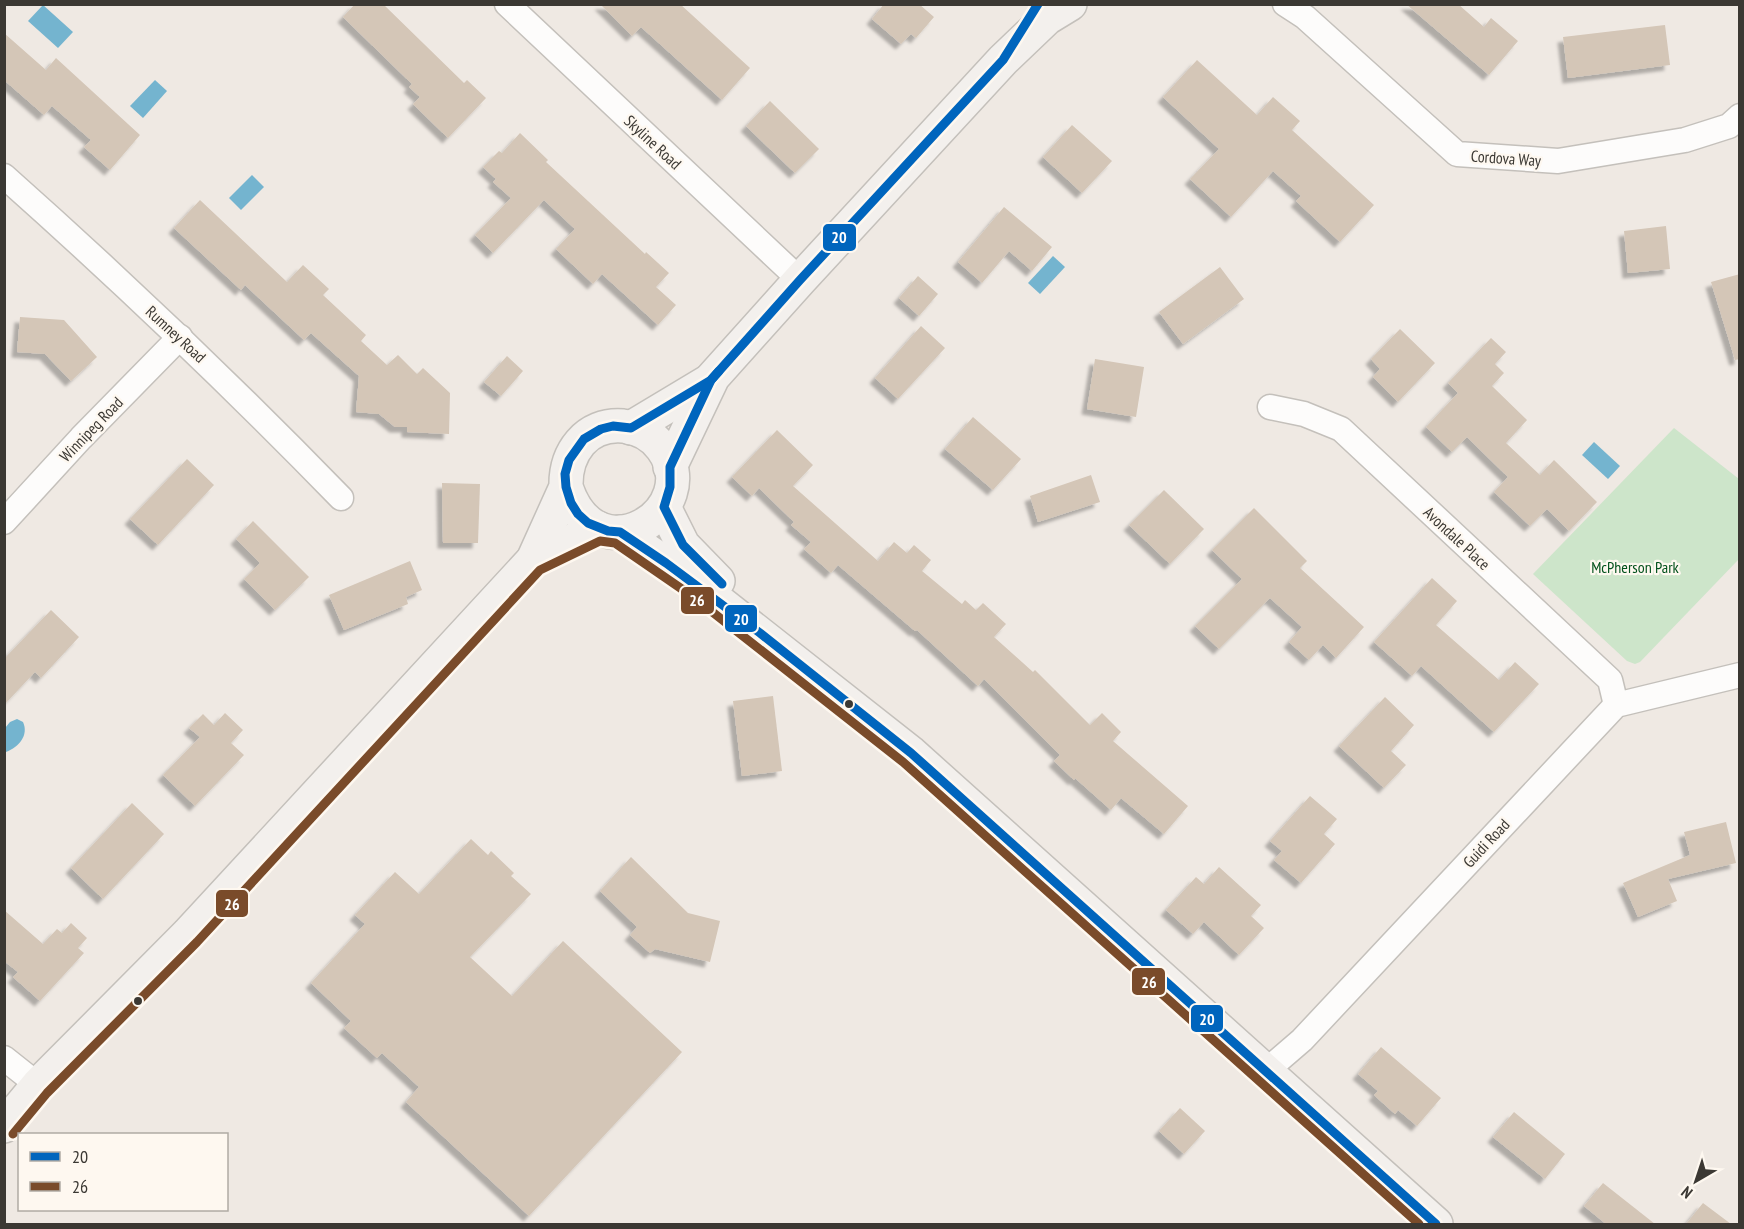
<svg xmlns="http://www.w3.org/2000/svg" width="1744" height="1229" font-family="'PT Sans Narrow',sans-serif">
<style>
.green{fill:#cde5ca}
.water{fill:#74b4cf}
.building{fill:#d4c6b7;filter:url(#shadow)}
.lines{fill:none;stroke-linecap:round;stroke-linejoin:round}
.street-casing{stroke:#c4c0bb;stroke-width:27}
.secondary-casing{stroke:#c4c0bb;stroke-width:36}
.street{stroke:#fdfcfb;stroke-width:24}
.secondary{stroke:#f3f0ed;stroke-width:33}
.bus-1-casing{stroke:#fef8f0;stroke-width:14}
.bus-2-casing{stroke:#fef8f0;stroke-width:14}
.bus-1{stroke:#0065bd;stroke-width:9}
.bus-2{stroke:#7a4b2a;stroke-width:9}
.bus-dot{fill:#3b3833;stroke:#fef8f0;stroke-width:2}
.labels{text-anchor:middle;stroke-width:4.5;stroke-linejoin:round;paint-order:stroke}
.street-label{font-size:16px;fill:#3b3833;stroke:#fef8f0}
.park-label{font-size:16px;fill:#02511b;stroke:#fef8f0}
.line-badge{stroke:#fef8f0;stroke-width:2}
.badge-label{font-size:16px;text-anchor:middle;font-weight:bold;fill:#fff}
</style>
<defs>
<filter id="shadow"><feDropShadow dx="-5.5" dy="5.5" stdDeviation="1.5" flood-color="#0004"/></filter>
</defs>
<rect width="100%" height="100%" fill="#efe9e3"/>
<polygon class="green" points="1674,428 1739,479 1739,559 1640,662 1635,664 1627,661 1533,574"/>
<g class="water">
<polygon points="43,5 73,32 58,48 28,21"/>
<polygon points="155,80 167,91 143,118 130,106"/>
<polygon points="252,175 264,187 241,210 229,198"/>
<polygon points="1053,256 1065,267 1040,294 1028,283"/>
<polygon points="1594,442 1620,466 1608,479 1582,455"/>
<path d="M17,719L23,722C29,735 19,747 6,752L5,728L10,722Z"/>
</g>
<g class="building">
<polygon points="355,4 383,4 464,83 467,80 486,98 448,138 413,104 420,97 409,87 412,84 343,17"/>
<polygon points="600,4 680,4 750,68 722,100 641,27 632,36"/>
<polygon points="884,4 919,4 934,17 916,38 911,34 901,44 872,19"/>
<polygon points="1406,4 1458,4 1484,27 1491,18 1518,41 1489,75"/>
<polygon points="1665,25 1670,65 1568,78 1563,37"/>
<polygon points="4,33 46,70 56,58 140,135 110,170 84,147 91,140 52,106 44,115 4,80"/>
<polygon points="1197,60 1257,115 1273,97 1300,121 1292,130 1374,205 1340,242 1296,201 1301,196 1273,171 1231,217 1190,179 1219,149 1163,97"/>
<polygon points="770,101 819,149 795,173 746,126"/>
<polygon points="1072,125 1112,161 1082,193 1043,157"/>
<polygon points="520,133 548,160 546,162 645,254 646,252 669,273 656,287 676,305 658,325 602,274 593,284 556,249 575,229 544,200 493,253 475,235 511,198 493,182 496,179 483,167 499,151 502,153"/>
<polygon points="200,200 287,282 303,265 329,289 323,295 366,335 361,341 387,365 398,355 417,374 423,368 450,393 449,434 407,432 407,427 395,427 379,414 356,412 359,376 311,333 304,340 245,285 241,290 174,228"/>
<polygon points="1004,207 1052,247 1032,271 1009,251 982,283 958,262"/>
<polygon points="1666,226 1670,269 1628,273 1624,231"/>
<polygon points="1220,267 1244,299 1183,344 1159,312"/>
<polygon points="1740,274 1740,359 1735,360 1711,282"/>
<polygon points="918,276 938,294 919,316 899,298"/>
<polygon points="20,317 64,320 97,357 71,381 45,354 17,352"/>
<polygon points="921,326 945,348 898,399 875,378"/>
<polygon points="1400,329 1435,363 1398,402 1373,377 1380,369 1371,359"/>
<polygon points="1491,338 1506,352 1495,364 1504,373 1492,386 1527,420 1506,443 1540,475 1554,460 1597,502 1569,531 1547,509 1530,526 1494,492 1508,477 1467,437 1452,452 1426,427 1458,393 1448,383"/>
<polygon points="507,356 523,371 501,396 484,382"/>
<polygon points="1095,359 1144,367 1136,417 1087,409"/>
<polygon points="973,417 1021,459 993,490 945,449"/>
<polygon points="777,430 813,465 793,486 878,561 894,542 907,553 914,545 931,560 922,571 962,604 965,600 976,610 983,603 1006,624 994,637 1033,672 1035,670 1090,725 1102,713 1121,732 1113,741 1188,806 1164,834 1121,798 1111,810 1075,778 1074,780 1054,761 1060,755 984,679 978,686 917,630 915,631 838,565 831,573 804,549 811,542 791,525 794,522 759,488 752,496 732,477"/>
<polygon points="187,459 214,485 158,545 130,519"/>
<polygon points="1091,475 1100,502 1038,522 1030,496"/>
<polygon points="442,483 480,484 478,543 443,543"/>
<polygon points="1164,490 1204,529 1170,564 1129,525"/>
<polygon points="1254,508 1307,561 1300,568 1364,627 1336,658 1323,645 1309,660 1289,642 1302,627 1270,598 1219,649 1195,626 1242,579 1212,550"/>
<polygon points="253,521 309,577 275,610 244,579 260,563 236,539"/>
<polygon points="410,561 422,590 406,597 408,604 344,630 329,595"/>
<polygon points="1432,578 1457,601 1436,625 1499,680 1515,662 1539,684 1494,732 1421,666 1412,676 1374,642"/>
<polygon points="51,610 79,637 41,678 35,672 4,705 4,659"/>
<polygon points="773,696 782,771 742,776 733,701"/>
<polygon points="1385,697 1414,725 1391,751 1406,765 1384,788 1339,746"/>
<polygon points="225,713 243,730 231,743 244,755 195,806 163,775 200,737 189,728 203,714 214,725"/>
<polygon points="1310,796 1337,819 1324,834 1335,844 1301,883 1274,860 1282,851 1270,841"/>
<polygon points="132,803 164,834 103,899 71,868"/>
<polygon points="1726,822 1736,863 1668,879 1677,901 1638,917 1623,883 1690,855 1684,832"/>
<polygon points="471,839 488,855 491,851 514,873 511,876 531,894 470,957 512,996 563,941 682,1052 529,1216 406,1102 419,1087 382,1053 377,1058 344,1028 351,1021 311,983 365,924 355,915 395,872 419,894"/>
<polygon points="631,857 688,913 720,921 710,962 655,949 650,953 630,935 637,927 600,891"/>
<polygon points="1219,867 1261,905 1251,916 1264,928 1239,955 1204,922 1193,934 1166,910 1196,877 1204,884"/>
<polygon points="4,910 43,944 57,929 62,933 71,923 87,938 78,948 84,953 40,1001 13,977 18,972 4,961"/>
<polygon points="1381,1047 1441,1098 1417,1126 1398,1110 1395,1114 1374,1095 1378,1091 1358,1074"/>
<polygon points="1180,1108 1205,1131 1184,1154 1159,1131"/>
<polygon points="1514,1112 1565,1154 1545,1179 1493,1137"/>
<polygon points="1603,1183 1655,1224 1606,1224 1584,1206"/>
<polygon points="1703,1203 1731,1224 1686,1224"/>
</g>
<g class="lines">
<g class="street-casing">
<g id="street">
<polyline points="507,4 800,280"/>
<polyline points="1285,4 1305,17 1457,154 1558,161 1685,140 1729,126 1740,116"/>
<path d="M4,176C121,280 233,387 341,498"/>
<polyline points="1270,407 1304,414 1341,429 1610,680 1616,705"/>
<polyline points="4,522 81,438 180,337"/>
<polyline points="4,1058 38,1085"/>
<polyline points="1266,1071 1302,1040 1616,705 1740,675"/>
</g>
</g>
<g class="secondary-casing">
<g id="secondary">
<polyline points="631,428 711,380"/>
<polyline points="670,467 713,377 800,280 1003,60 1047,18 1070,4"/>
<polyline points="664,507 683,545 718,581"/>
<polyline points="620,532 699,586 911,753 1436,1224"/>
<polyline points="533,560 598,528"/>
<path d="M4,1126L38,1085L188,934L533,560L566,487C565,453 586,423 623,426C639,428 653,436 662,448C707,509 597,581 566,487"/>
</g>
</g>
<use href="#street" class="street"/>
<use href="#secondary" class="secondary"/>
<g class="bus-1-casing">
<g id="bus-1">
<polyline points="1038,4 1003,60 800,280 711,380 631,428 613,426 601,429 584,439 569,460 565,474 566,487 571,503 578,514 588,523 608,531 620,532 666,563 760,633 911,753 1436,1224"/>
<polyline points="719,371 711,380 670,467 670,487 664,507 683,545 722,584"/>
</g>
</g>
<g class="bus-2-casing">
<polyline id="bus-2" points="13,1134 47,1093 197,942 540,570 600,541 615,543 692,596 903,762 1419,1224"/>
</g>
<use href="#bus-1" class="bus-1"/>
<use href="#bus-2" class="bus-2"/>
</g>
<g class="bus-dot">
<circle cx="849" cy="704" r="5"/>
<circle cx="138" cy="1001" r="5"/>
</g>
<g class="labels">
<g class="street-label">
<text transform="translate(653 142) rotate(43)" y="6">Skyline Road</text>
<text transform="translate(1506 158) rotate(4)" y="6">Cordova Way</text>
<text transform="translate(176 334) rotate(43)" y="6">Rumney Road</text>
<text transform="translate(91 429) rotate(-46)" y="6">Winnipeg Road</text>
<text transform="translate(1457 538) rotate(43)" y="6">Avondale Place</text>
<text transform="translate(1486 843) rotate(-47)" y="6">Guidi Road</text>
</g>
<g class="park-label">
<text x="1635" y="573">McPherson Park</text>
</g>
</g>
<g class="line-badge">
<rect x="822" y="223" width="35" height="29" rx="6" fill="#0065bd"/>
<rect x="680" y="586" width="35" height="29" rx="6" fill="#7a4b2a"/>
<rect x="724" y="604" width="34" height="29" rx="6" fill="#0065bd"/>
<rect x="215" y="889" width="34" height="29" rx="6" fill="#7a4b2a"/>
<rect x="1131" y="967" width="35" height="29" rx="6" fill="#7a4b2a"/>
<rect x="1190" y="1004" width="34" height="29" rx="6" fill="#0065bd"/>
</g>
<g class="badge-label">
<text x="839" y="243">20</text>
<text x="697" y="606">26</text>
<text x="741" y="625">20</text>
<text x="232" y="910">26</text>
<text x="1149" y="988">26</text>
<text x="1207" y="1025">20</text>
</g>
<rect width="1744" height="1229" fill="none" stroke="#3b3833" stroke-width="12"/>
<rect x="18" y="1133" width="210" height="78" fill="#fef8f0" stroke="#b0aba4" stroke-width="1.5"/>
<rect x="30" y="1152" width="30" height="9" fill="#0065bd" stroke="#b0aba4" stroke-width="1.5"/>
<text x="72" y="1163" font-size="18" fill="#3b3833">20</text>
<rect x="30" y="1182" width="30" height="9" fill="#7a4b2a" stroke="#b0aba4" stroke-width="1.5"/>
<text x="72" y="1193" font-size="18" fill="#3b3833">26</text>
<g transform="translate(1696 1181) rotate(219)" stroke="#fef8f0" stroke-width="4.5" paint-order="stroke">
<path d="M0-4.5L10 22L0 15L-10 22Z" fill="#3b3833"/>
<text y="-9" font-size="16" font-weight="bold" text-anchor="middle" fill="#3b3833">N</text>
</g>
</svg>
